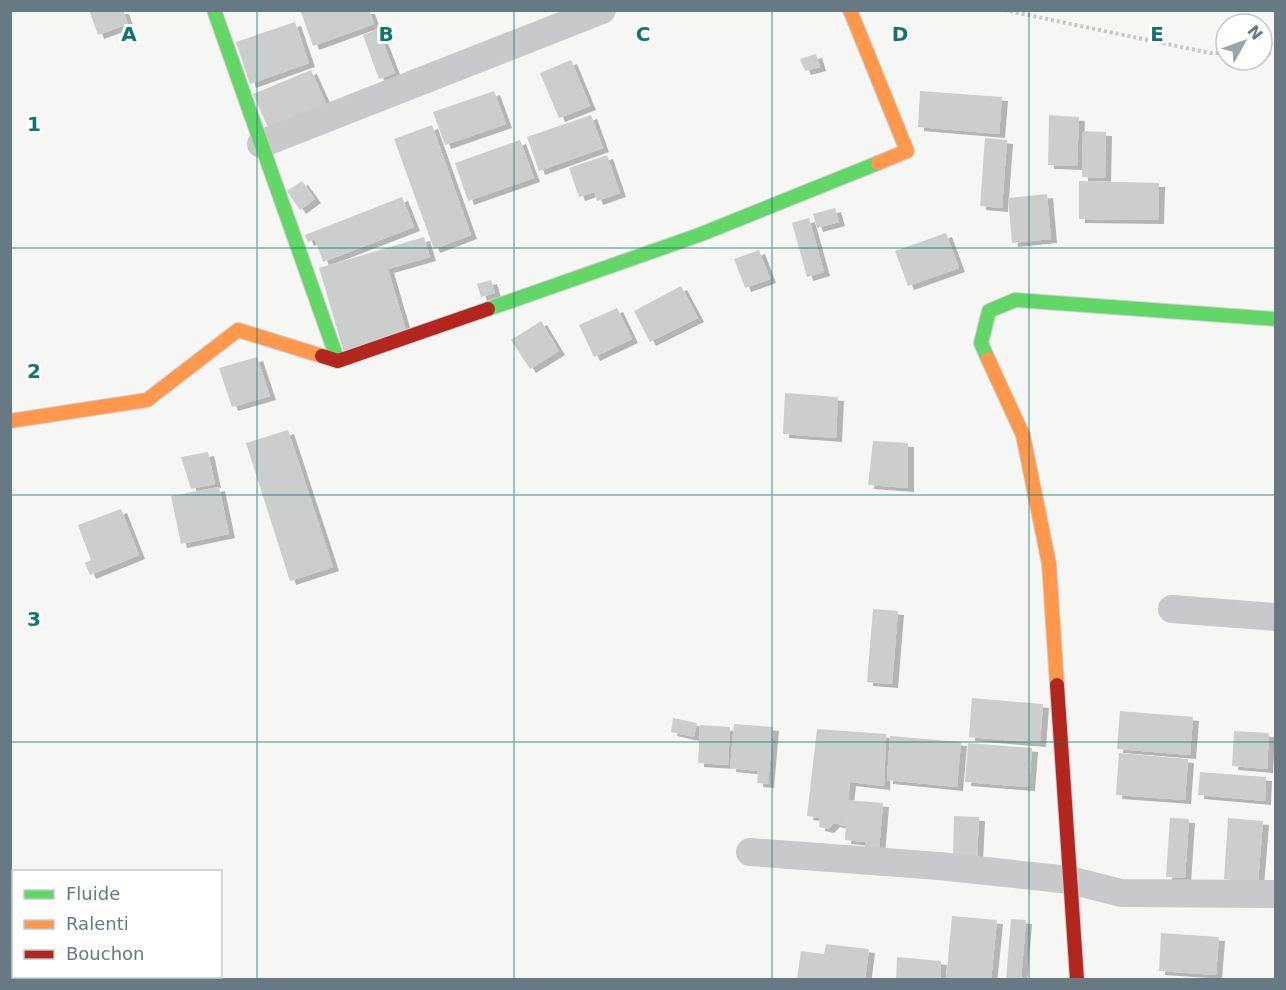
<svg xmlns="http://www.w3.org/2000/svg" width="1286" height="990" font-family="'DejaVu Sans',sans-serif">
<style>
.building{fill:#cccece;filter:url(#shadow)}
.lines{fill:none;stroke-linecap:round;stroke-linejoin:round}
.fast-casing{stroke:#d2d3d4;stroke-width:16}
.slow-casing{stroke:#d2d3d4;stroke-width:16}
.jam-casing{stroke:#d2d3d4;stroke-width:16}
.path{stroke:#c6c7c8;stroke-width:4;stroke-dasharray:3 3;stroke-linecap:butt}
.street{stroke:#c8c9ca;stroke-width:28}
.fast{stroke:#63d668;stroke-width:14}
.slow{stroke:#ff974d;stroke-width:14}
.jam{stroke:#b3261e;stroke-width:14}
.grid{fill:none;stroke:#0f766e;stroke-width:1.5;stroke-opacity:0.55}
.grid-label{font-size:20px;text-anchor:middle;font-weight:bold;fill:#0f766e;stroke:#fff;stroke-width:6;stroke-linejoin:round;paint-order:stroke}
</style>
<defs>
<filter id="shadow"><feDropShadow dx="6" dy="4" stdDeviation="0" flood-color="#0004"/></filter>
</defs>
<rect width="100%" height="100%" fill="#f6f6f5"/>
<g class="building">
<polygon points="89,10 123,10 128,24 98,35"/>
<polygon points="306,10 369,10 374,24 313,46 301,12"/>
<polygon points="295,22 309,63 250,84 236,42"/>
<polygon points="378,29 395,73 379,79 363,35"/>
<polygon points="816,54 820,67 805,71 800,59"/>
<polygon points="571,60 590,106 559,118 540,73"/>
<polygon points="311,70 328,108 270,132 253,94"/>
<polygon points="494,91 506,124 445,145 433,112"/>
<polygon points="920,91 1002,97 999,134 918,127"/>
<polygon points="591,115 603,148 539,171 527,137"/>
<polygon points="1049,115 1079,117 1077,166 1048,165"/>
<polygon points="432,125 471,235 434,249 394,139"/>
<polygon points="1083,131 1106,132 1105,178 1082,177"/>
<polygon points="985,138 1007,140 1002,208 980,206"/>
<polygon points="520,140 534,178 468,201 455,163"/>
<polygon points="607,155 620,193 597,201 594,192 579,197 569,168"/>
<polygon points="302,181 315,199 300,210 287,191"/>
<polygon points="1079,181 1159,183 1158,220 1079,219"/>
<polygon points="1047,194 1051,239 1012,243 1008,198"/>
<polygon points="402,197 414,227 323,262 315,239 308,242 305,235"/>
<polygon points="835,208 839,222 817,228 813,214"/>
<polygon points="809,218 824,272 807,277 792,223"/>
<polygon points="946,233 959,268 908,286 895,251"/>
<polygon points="424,237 430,257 388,269 407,334 344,352 319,268"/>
<polygon points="759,250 770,279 745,288 734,259"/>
<polygon points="491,280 495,293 481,297 477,284"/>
<polygon points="681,286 698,318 650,342 634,311"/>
<polygon points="617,308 632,339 594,357 579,325"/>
<polygon points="541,321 559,351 530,369 511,340"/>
<polygon points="257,357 270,396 232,407 219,368"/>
<polygon points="785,393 838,397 836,438 783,434"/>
<polygon points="288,430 333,567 290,581 246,443"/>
<polygon points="873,441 908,443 908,488 868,485"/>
<polygon points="208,452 215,484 191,489 181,457"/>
<polygon points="219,487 229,534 181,544 171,496"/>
<polygon points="121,509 139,555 90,575 85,563 91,560 78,525"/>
<polygon points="873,609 898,611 892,684 867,682"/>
<polygon points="972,698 1043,704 1040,743 969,737"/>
<polygon points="1120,711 1193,717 1190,755 1117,749"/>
<polygon points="673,718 697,723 694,737 671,732"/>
<polygon points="734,724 773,727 768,784 757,783 758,771 730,768"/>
<polygon points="700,725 730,727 728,765 698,763"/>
<polygon points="817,729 886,734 884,786 850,782 848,800 883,803 879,850 865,849 865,842 845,840 847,811 845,826 834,823 828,829 819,827 820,818 807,816"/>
<polygon points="1234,731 1269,733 1267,769 1232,766"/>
<polygon points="890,736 961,742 957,787 887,780"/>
<polygon points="968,743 1032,748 1029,787 965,782"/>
<polygon points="1119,753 1188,759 1185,800 1116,795"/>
<polygon points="1200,772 1266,777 1265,801 1198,795"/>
<polygon points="954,816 979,817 977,857 953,856"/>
<polygon points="1170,818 1189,819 1185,878 1166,877"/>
<polygon points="1228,818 1263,821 1258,882 1224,879"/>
<polygon points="952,916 997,920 991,980 946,980"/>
<polygon points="1011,919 1026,920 1021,980 1006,980"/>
<polygon points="1161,933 1219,937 1216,975 1159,971"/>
<polygon points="826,944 869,949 865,980 797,980 801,951 824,954"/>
<polygon points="897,957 941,961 940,980 896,980"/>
</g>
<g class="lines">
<g class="fast-casing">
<g id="fast">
<polyline points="214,10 338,361"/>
<polyline points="488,309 699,235 878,163"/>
<polyline points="988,359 981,343 989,311 1015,300 1276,319"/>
</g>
</g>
<g class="slow-casing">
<g id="slow">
<polyline points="850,10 907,151 878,163"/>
<polyline points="988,359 1023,435 1049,564 1057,685"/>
<polyline points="10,421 147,400 238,330 322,356"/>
</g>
</g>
<g class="jam-casing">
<g id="jam">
<polyline points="322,356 338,361 488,309"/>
<polyline points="1057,685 1077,980"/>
</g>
</g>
<g class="path">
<polyline points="1004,10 1210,53 1226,53"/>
<polyline points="1262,53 1276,53"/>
</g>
<g class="street">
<polyline points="261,144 602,10"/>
<polyline points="1172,609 1276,617"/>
<polyline points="750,852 939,866 1070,880 1121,893 1276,894"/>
</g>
<use href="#fast" class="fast"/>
<use href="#slow" class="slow"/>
<use href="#jam" class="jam"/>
</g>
<path class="grid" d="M257,10V980M514,10V980M772,10V980M1029,10V980M10,248H1276M10,495H1276M10,742H1276"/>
<g class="grid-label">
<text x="129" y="41">A</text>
<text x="386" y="41">B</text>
<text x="643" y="41">C</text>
<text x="900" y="41">D</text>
<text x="1157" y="41">E</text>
<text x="34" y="131">1</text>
<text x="34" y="378">2</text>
<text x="34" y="626">3</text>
</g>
<rect width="1286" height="990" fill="none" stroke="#677983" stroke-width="24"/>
<rect x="12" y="870" width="210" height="108" fill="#ffffff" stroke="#c2c9cd" stroke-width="1.5"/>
<rect x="24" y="890" width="30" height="9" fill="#63d668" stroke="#c2c9cd" stroke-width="1.5"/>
<text x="66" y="900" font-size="18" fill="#677983">Fluide</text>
<rect x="24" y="920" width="30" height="9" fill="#ff974d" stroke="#c2c9cd" stroke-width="1.5"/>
<text x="66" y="930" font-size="18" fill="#677983">Ralenti</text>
<rect x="24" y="950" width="30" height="9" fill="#b3261e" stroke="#c2c9cd" stroke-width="1.5"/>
<text x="66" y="960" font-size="18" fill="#677983">Bouchon</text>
<g transform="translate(1244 42) rotate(50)"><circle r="28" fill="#ffffff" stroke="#c2c9cd" stroke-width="1.5"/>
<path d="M0-4.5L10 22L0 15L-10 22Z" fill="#99a5ab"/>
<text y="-9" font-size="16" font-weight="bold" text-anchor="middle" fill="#677983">N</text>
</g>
</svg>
